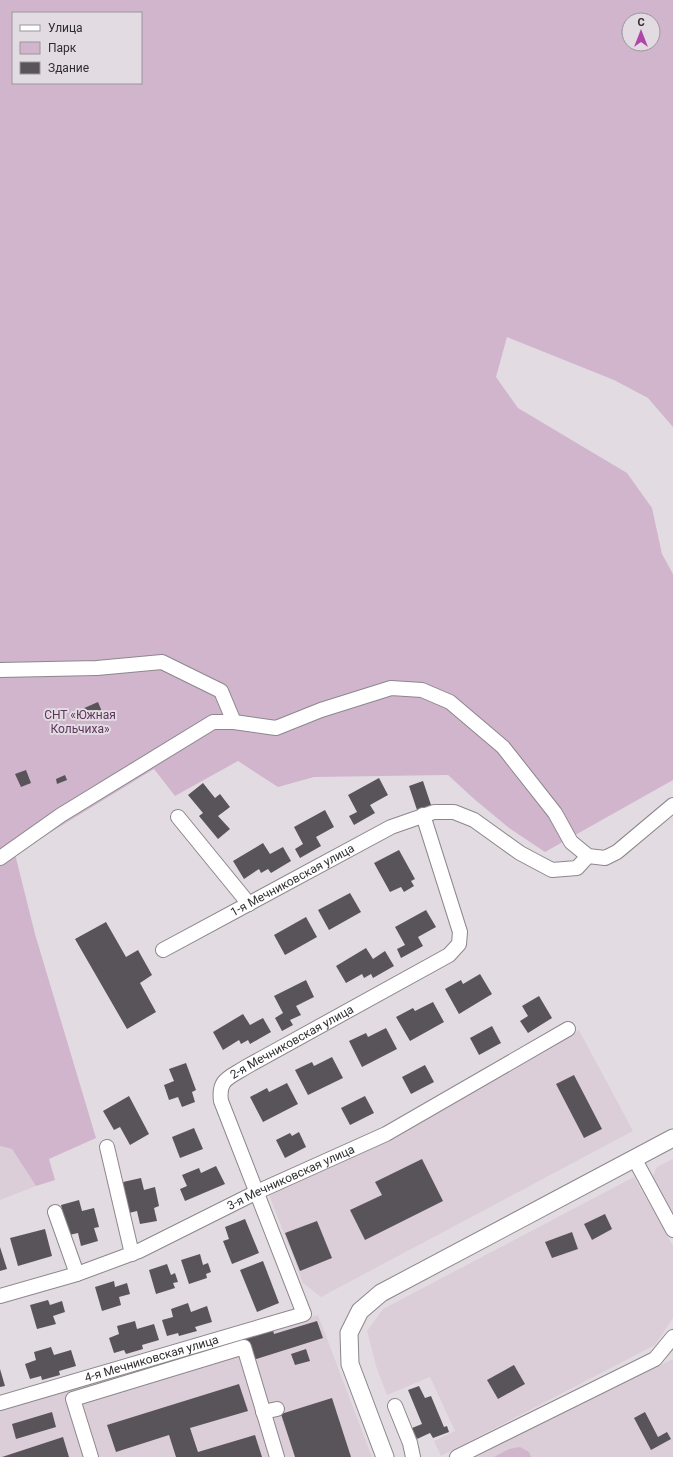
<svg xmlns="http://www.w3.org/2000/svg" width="673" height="1457" font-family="Roboto,sans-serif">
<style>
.built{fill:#dbced9}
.green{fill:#d0b5cd;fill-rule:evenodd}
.building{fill:#595459}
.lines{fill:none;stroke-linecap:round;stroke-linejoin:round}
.minor-casing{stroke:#8d878c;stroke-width:16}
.major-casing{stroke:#8d878c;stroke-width:19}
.minor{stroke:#fff;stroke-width:14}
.major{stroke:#fff;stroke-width:17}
.labels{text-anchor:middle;stroke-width:4;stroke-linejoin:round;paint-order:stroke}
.park-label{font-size:12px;fill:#5f345c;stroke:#e2dce2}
.street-label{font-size:12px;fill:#302e30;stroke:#e2dce2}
</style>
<rect width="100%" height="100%" fill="#e2dce2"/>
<g class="built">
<polygon points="579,1030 633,1131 321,1297 303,1283 268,1192 389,1141"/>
<polygon points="0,1146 12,1149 36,1186 0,1200"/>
<polygon points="673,1159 673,1219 651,1179 657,1167"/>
<polygon points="634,1177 673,1246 673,1318 655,1345 441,1456 434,1441 455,1431 430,1377 387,1395 377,1369 367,1331 383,1309"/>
<polygon points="318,1315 372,1457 0,1457 0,1408"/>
<polygon points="673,1359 673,1457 473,1457"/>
</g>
<g class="green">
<path d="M0,0H673V427L648,398L614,380L507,337L496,377L518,408L627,473L652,508L662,554L673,574V780L545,852L509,828L473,798L448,775L314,777L278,787L238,761L175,796L154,769L15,854L35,934L96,1138L49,1159L55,1180L36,1186L12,1149L0,1146ZM13,13H141V83H13ZM629,20H653V44H629Z"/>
<polygon points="520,1447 529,1452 531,1457 494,1457 509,1449"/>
</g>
<g class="building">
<polygon points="98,702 103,714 87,721 82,709"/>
<polygon points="26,770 31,783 21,787 15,774"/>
<polygon points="65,775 67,780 57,784 56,779"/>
<polygon points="379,778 388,795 370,805 375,813 354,825 349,816 357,812 348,795"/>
<polygon points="423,781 431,805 417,810 409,786"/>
<polygon points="203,783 215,798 220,794 230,807 218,816 230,829 218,839 199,816 203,813 188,795"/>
<polygon points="325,810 334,827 316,837 321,846 300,858 295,849 303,844 294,827"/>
<polygon points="263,843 270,854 283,847 291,861 271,873 268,869 261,873 259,869 244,879 233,861"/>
<polygon points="399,850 415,879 411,881 414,886 404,892 401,887 390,892 374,863"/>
<polygon points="350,893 361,912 329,930 318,910"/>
<polygon points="426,910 436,927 418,937 423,946 401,958 397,949 405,945 395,927"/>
<polygon points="306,917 317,937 285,955 274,935"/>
<polygon points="106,922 126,957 138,950 152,975 140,983 156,1012 127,1029 75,939"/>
<polygon points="366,948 373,959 385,951 394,966 373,978 371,974 364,978 362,974 346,983 336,966"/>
<polygon points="480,974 492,994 459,1014 445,989 461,980 463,984"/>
<polygon points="306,980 314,997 296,1006 301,1015 290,1020 293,1025 282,1031 275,1018 283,1013 274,996"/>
<polygon points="539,996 552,1018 528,1033 520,1021 528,1016 522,1006"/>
<polygon points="433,1002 444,1022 410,1041 396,1017 413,1008 415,1011"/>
<polygon points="243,1014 250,1025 263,1018 271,1032 250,1044 248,1040 241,1044 239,1040 223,1050 213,1032"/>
<polygon points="492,1026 501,1043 479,1055 470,1038"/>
<polygon points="386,1028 397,1049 362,1067 349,1041 366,1033 368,1037"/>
<polygon points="332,1057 343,1078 308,1095 295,1070 312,1062 314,1066"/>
<polygon points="186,1063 196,1090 192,1092 195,1102 182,1107 178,1097 169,1100 164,1085 174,1081 169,1069"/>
<polygon points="425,1065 434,1082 411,1094 402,1077"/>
<polygon points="574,1075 602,1129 584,1138 556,1084"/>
<polygon points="287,1083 298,1104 263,1122 250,1097 267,1088 269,1092"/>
<polygon points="129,1096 149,1134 130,1145 120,1127 114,1130 103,1111"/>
<polygon points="365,1096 374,1113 350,1125 341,1108"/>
<polygon points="194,1128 203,1149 180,1158 172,1137"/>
<polygon points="299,1132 306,1147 285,1158 276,1140 290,1133 292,1136"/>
<polygon points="422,1159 443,1201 365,1240 350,1210 382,1195 375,1182"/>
<polygon points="216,1166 225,1184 185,1201 180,1189 187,1186 182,1175 199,1168 201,1173"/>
<polygon points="141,1178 144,1190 155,1187 159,1206 154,1208 157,1221 140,1224 137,1211 129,1213 123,1182"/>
<polygon points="79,1200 82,1211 94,1208 99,1227 94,1228 98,1241 81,1246 78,1233 69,1235 61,1205"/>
<polygon points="605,1214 612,1229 592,1240 584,1224"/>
<polygon points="245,1219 259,1253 232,1264 223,1241 229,1239 225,1227"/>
<polygon points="317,1221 332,1258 300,1271 285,1233"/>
<polygon points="45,1229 52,1256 18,1266 10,1238"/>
<polygon points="572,1232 578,1249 552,1258 545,1242"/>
<polygon points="0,1247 7,1269 0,1271"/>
<polygon points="200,1254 203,1265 208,1263 211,1272 206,1274 207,1278 189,1284 181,1260"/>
<polygon points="263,1261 279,1303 257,1312 240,1270"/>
<polygon points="167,1264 171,1275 175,1273 178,1282 173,1283 175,1288 156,1294 149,1270"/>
<polygon points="114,1281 115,1287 127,1283 130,1294 119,1297 121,1305 102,1311 95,1287"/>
<polygon points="48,1300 50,1305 62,1301 65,1312 53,1316 56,1324 37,1329 30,1305"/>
<polygon points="188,1303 191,1312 207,1306 212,1322 195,1327 197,1331 179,1336 178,1333 167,1336 162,1320 173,1317 171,1309"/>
<polygon points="135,1321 137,1329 154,1324 159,1340 142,1345 143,1349 126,1354 124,1350 114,1353 109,1338 119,1334 117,1326"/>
<polygon points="317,1321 323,1338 253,1360 246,1339 273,1330 274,1334"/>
<polygon points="51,1347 54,1355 71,1350 76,1366 59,1371 60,1375 42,1380 41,1376 30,1379 25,1364 36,1360 34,1352"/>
<polygon points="306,1349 310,1361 295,1365 291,1354"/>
<polygon points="514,1365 525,1384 498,1399 487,1380"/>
<polygon points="0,1369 5,1386 0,1387"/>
<polygon points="239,1384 248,1411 190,1428 198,1452 255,1435 262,1457 176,1457 169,1435 116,1452 107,1425"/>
<polygon points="419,1386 425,1398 431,1396 444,1427 447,1426 449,1432 433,1438 430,1433 417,1439 412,1428 422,1424 408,1390"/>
<polygon points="332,1398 351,1457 295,1457 281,1414"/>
<polygon points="52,1412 56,1427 16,1439 12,1424"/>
<polygon points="645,1412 658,1437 667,1432 671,1439 651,1450 634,1418"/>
<polygon points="63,1437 69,1457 2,1457"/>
</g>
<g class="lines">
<g class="minor-casing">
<g id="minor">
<polyline points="0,670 97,668 162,662 221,691 234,722"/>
<polyline points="178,817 249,904"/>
<polyline points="0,858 61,815 213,722 234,722 276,728 321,710 391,688 422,690 450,702 503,747 555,813 571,842 588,856 605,858 617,852 673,805"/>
<path id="s1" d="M163,950L391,827L434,812H454L474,820L520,853L552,870L577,868L588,856"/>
<polyline points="107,1147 132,1254"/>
<polyline points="634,1158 673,1230"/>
<polyline points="55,1212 77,1274"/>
<path id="s2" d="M0,1296L77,1274L139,1251L257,1192L386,1134L568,1029"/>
<path id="s3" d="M0,1403L304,1314L221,1101C218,1079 229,1078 246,1067L449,955L459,944L460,932L423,815"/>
<polyline points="395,1406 410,1443 413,1457"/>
<polyline points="263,1412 277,1409"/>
<polyline points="91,1457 73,1399 244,1347 277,1457"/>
<polyline points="457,1457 655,1359 673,1337"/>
</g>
</g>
<g class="major-casing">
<polyline id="major" points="385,1457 350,1364 349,1333 360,1311 381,1293 673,1138"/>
</g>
<use href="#minor" class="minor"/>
<use href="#major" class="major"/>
</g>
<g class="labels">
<g class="park-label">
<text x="80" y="719">СНТ «Южная<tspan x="80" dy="14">Кольчиха»</tspan></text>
</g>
<g class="street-label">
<text dy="4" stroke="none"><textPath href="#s1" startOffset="147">1-я Мечниковская улица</textPath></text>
<text dy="4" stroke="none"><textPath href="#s3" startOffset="644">2-я Мечниковская улица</textPath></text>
<text dy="4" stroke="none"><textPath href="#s2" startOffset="315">3-я Мечниковская улица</textPath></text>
<text dy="4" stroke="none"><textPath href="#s3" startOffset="158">4-я Мечниковская улица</textPath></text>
</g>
</g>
<rect x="12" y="12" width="130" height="72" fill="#e2dce2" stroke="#9b969b"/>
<rect x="20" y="25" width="20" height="6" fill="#ffffff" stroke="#9b969b"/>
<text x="48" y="32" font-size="12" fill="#302e30">Улица</text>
<rect x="20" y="42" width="20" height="12" fill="#d0b5cd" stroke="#9b969b"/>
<text x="48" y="52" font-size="12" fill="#302e30">Парк</text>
<rect x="20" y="62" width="20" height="12" fill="#595459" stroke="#9b969b"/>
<text x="48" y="72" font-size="12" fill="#302e30">Здание</text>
<g transform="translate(641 32)"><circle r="19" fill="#e2dce2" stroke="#9b969b"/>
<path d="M0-3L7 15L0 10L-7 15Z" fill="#af47ab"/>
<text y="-6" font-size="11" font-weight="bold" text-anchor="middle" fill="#302e30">С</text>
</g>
</svg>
